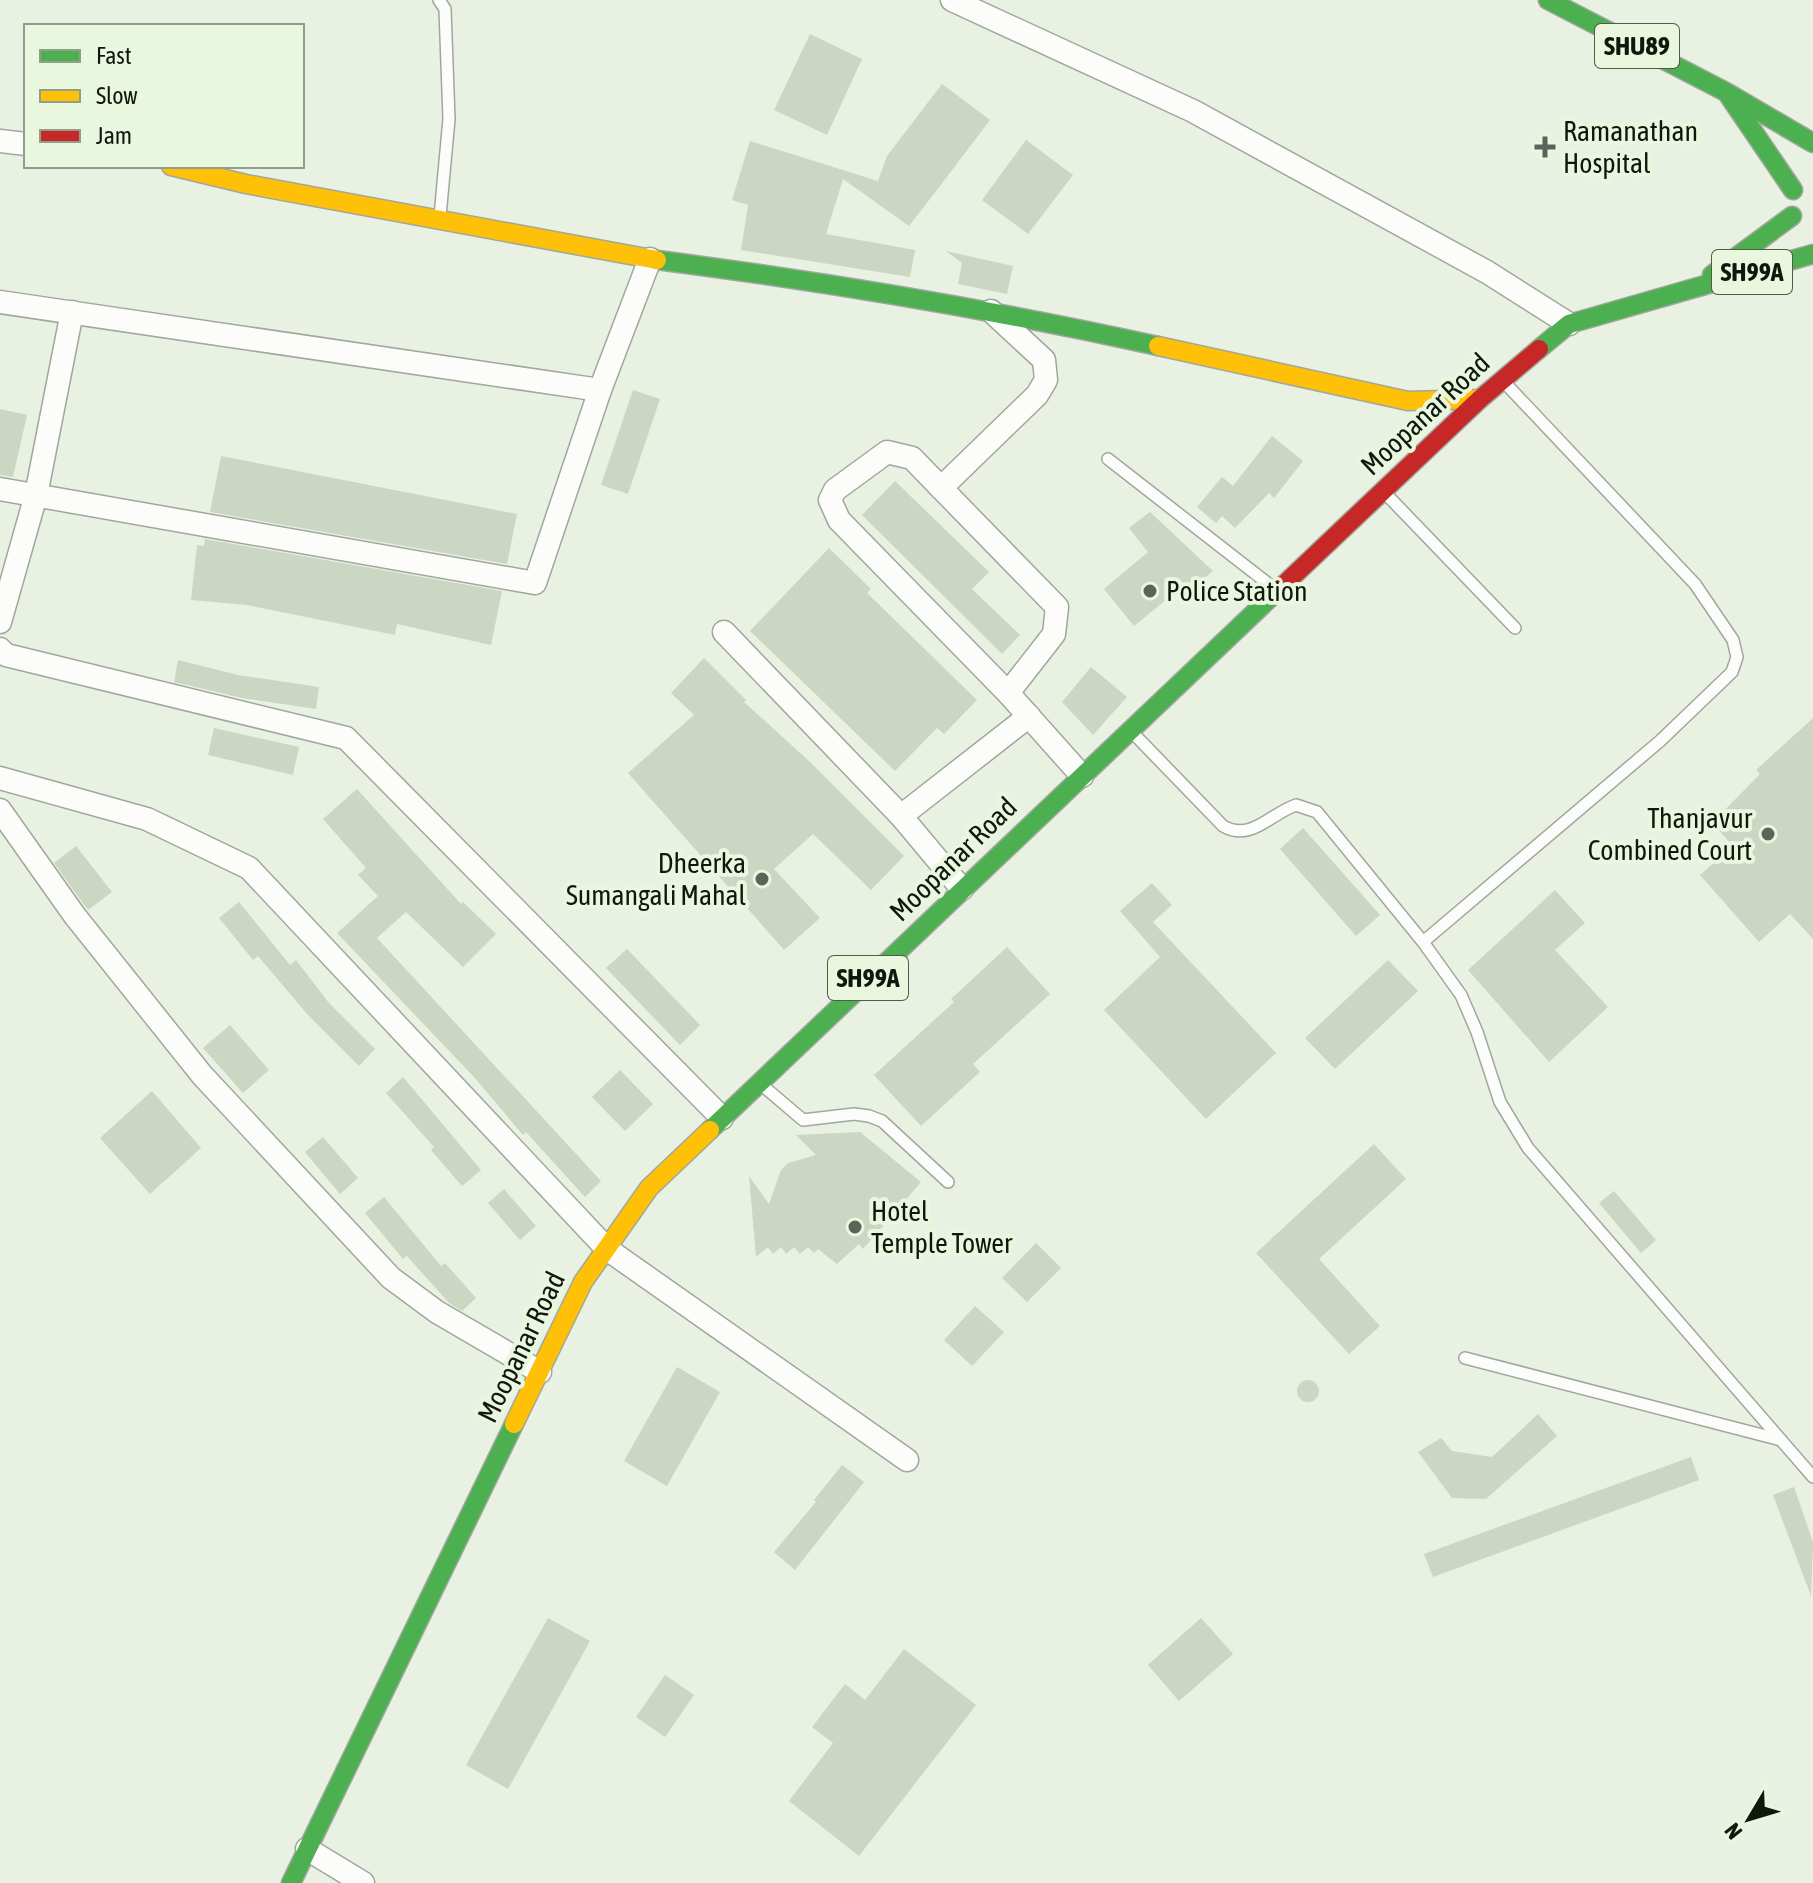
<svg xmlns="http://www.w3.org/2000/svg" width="1813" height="1883" font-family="'Asap Condensed',sans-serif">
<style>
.building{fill:#cbd6c3}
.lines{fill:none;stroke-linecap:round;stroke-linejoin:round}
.lane-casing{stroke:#a0a79c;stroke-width:14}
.street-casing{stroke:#a0a79c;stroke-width:25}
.fast-casing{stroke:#a0a79c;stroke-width:21}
.slow-casing{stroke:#a0a79c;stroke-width:21}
.jam-casing{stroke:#a0a79c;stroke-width:21}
.lane{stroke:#fcfdfb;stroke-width:11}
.street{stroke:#fcfdfb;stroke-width:22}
.fast{stroke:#4caf50;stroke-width:18}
.slow{stroke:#ffc107;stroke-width:18}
.jam{stroke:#c62828;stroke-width:18}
.poi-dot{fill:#5d6359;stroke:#e8f7dd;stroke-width:3}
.labels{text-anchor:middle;stroke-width:8;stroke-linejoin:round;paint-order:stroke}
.shield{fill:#e8f7dd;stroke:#525a4c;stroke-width:2}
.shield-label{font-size:26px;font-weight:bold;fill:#12170e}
.poi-label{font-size:28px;fill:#12170e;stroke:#e8f7dd;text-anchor:start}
.street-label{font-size:28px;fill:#12170e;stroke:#e8f7dd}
</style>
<rect width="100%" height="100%" fill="#e9f1e3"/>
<g class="building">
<polygon points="810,34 862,59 827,135 774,110"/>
<polygon points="942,84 990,120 940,186 909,226 843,179 826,234 915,250 910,277 741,250 748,205 732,200 750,141 878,181 887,156"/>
<polygon points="1026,140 1073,175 1028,234 982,200"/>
<polygon points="946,251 1013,266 1007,294 958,284 962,263"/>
<polygon points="633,390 660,399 628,494 601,485"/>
<polygon points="0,409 27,415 13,477 0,475"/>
<polygon points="1272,436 1303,461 1274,498 1269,493 1235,528 1222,516 1216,523 1197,507 1222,477 1233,486"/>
<polygon points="221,456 517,514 507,564 210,512"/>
<polygon points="895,481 989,572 972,589 1020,635 1002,654 862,515"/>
<polygon points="1150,512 1213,571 1182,596 1178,590 1134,626 1104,589 1148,552 1129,528"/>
<polygon points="205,539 502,591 491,645 397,624 395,635 247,605 191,600 197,545 204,546"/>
<polygon points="829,548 871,589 867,593 977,700 944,734 937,728 895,771 750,631"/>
<polygon points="704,658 746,700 744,702 810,762 904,856 871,890 813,834 774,869 820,918 784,950 628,773 694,715 671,693"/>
<polygon points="178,660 238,675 319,687 316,709 242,698 174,682"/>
<polygon points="1091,667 1127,697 1093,735 1062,702"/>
<polygon points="1813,718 1813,939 1790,914 1759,942 1700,875 1733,846 1712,823 1760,774 1756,770"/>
<polygon points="214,728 299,747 293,775 208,755"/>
<polygon points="357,789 461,904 463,902 496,934 463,967 406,912 377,938 601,1181 585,1197 526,1132 523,1135 474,1077 337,933 378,896 358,875 366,868 323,819"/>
<polygon points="1303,828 1380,915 1356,936 1280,849"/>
<polygon points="76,846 112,892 88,910 54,863"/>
<polygon points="1152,883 1172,905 1153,922 1276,1053 1206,1119 1104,1010 1160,957 1120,911"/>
<polygon points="1555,890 1585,923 1555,950 1608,1007 1549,1062 1468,970"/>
<polygon points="239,902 290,965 296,960 329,1003 375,1049 359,1066 307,1014 258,956 253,960 219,918"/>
<polygon points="1007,947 1050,994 973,1064 980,1072 921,1126 874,1075 954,1002 951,999"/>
<polygon points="627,949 700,1025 680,1045 606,968"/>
<polygon points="1388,960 1418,991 1335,1069 1305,1038"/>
<polygon points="230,1025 269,1070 243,1093 203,1048"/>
<polygon points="620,1070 653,1104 625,1131 592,1097"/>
<polygon points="403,1077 481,1170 462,1186 431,1150 434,1147 386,1093"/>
<polygon points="152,1091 201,1148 150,1194 100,1138"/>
<polygon points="860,1132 921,1182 863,1249 859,1244 837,1264 818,1249 814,1253 808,1247 800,1254 794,1247 786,1254 781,1247 773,1254 768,1247 756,1257 749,1176 769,1204 781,1170 788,1163 816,1155 796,1135"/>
<polygon points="323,1137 358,1178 340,1194 305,1152"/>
<polygon points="1374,1144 1406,1179 1319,1259 1380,1326 1349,1354 1256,1253"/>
<polygon points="504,1189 536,1226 520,1240 488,1203"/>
<polygon points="1614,1191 1656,1240 1641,1253 1599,1203"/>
<polygon points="384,1197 441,1266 445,1263 476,1298 462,1311 449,1303 407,1256 403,1259 365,1213"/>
<polygon points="1036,1243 1061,1268 1027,1302 1002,1278"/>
<polygon points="975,1306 1004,1332 972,1366 944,1340"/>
<polygon points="677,1367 720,1392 667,1486 624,1461"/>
<circle cx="1308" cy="1391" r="11"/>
<polygon points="1538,1414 1557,1436 1486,1499 1452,1498 1418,1452 1441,1438 1452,1451 1492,1457"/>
<polygon points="1691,1457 1699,1480 1433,1577 1424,1554"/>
<polygon points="842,1465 864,1482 795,1570 774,1552 816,1502 814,1500"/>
<polygon points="1794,1487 1813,1542 1811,1596 1773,1495"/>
<polygon points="548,1618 590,1641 508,1789 466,1765"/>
<polygon points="1201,1618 1233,1654 1179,1701 1148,1665"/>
<polygon points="904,1649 976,1705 859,1856 789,1801 833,1743 812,1727 845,1684 865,1700"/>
<polygon points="665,1675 694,1695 665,1737 636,1717"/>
</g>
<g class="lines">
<g class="lane-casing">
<g id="lane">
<polyline points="439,0 445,9 449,119 440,216"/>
<polyline points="1108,459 1275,589"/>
<polyline points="1385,493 1515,628"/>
<path d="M1133,733L1223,826C1251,842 1270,814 1296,805L1317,812L1423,942L1660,741L1732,672L1737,657L1733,640L1695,584L1505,383"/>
<polyline points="1423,942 1461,995 1477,1032 1500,1102 1528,1148 1813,1477"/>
<polyline points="763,1086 803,1120 854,1114 869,1116 882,1121 948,1182"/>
<polyline points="1465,1358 1781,1440"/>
</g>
</g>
<g class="street-casing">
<g id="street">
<polyline points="952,0 1193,111 1487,272 1569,324"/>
<polyline points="0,141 26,144"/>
<polyline points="0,302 600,390"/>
<polyline points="991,311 1044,360 1046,380 1037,395 941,488 1057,607 1054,634 1008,693 1082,776"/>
<polyline points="941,488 912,458 887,452 835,490 830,500 839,520 1008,693"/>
<polyline points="0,489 535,583 600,390 650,259"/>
<polyline points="0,622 36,495 72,312"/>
<polyline points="724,632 901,816 962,889"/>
<polyline points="0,649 6,655 346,738 722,1118"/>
<polyline points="0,778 147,819 249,868 607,1249 907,1460"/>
<polyline points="0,810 75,916 202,1075 391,1278 437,1312 540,1372"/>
<polyline points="901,816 1029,716"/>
<polyline points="307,1849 363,1883"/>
</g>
</g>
<g class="fast-casing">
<g id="fast">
<polyline points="1548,0 1726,92 1813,143"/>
<polyline points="1729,96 1793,190"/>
<path d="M657,260C827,282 990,309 1158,346"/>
<polyline points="1712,275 1792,216"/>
<polyline points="1539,349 1569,324 1813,254"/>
<polyline points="710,1130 1273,595"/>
<polyline points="291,1883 514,1424"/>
</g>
</g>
<g class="slow-casing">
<g id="slow">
<polyline points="171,166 246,184 657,260"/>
<polyline points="1158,346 1408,401 1480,399"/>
<polyline points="514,1424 583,1282 649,1188 710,1130"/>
</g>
</g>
<g class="jam-casing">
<polyline id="jam" points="1273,595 1480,399 1539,349"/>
</g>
<use href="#lane" class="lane"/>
<use href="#street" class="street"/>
<use href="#fast" class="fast"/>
<use href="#slow" class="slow"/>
<use href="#jam" class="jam"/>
</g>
<g class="poi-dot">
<path d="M1541 135h8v8h8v8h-8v8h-8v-8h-8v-8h8z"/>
<circle cx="1150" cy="591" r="8"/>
<circle cx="1768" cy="834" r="8"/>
<circle cx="762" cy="879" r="8"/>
<circle cx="855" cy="1227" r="8"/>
</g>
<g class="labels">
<g class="shield">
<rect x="1595" y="24" width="84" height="44" rx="6"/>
<rect x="1712" y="250" width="80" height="44" rx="6"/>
<rect x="828" y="956" width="80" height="44" rx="6"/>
</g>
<g class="shield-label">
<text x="1637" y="55">SHU89</text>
<text x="1752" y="281">SH99A</text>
<text x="868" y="987">SH99A</text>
</g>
<g class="poi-label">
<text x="1563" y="141">Ramanathan<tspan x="1563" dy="32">Hospital</tspan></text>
<text x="1166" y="601">Police Station</text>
<text x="1752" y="828" text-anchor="end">Thanjavur<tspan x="1752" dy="32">Combined Court</tspan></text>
<text x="746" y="873" text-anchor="end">Dheerka<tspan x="746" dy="32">Sumangali Mahal</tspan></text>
<text x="871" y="1221">Hotel<tspan x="871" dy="32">Temple Tower</tspan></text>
</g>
<g class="street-label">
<text transform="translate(1425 414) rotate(-43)" y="10">Moopanar Road</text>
<text transform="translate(953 859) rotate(-44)" y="10">Moopanar Road</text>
<text transform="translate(521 1347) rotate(-64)" y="10">Moopanar Road</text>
</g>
</g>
<rect x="24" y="24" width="280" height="144" fill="#e8f7dd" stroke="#929d8a" stroke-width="2"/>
<rect x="40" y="50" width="40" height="12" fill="#4caf50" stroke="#929d8a" stroke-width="2"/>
<text x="96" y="64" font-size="24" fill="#12170e">Fast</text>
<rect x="40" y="90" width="40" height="12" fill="#ffc107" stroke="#929d8a" stroke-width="2"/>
<text x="96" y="104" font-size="24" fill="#12170e">Slow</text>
<rect x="40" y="130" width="40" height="12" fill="#c62828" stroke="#929d8a" stroke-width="2"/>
<text x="96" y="144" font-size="24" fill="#12170e">Jam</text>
<g transform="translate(1749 1819) rotate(232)" stroke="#e8f7dd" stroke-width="6" paint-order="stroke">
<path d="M0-6L14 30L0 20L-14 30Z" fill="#12170e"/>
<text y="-12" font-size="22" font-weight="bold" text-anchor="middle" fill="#12170e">N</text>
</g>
</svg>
